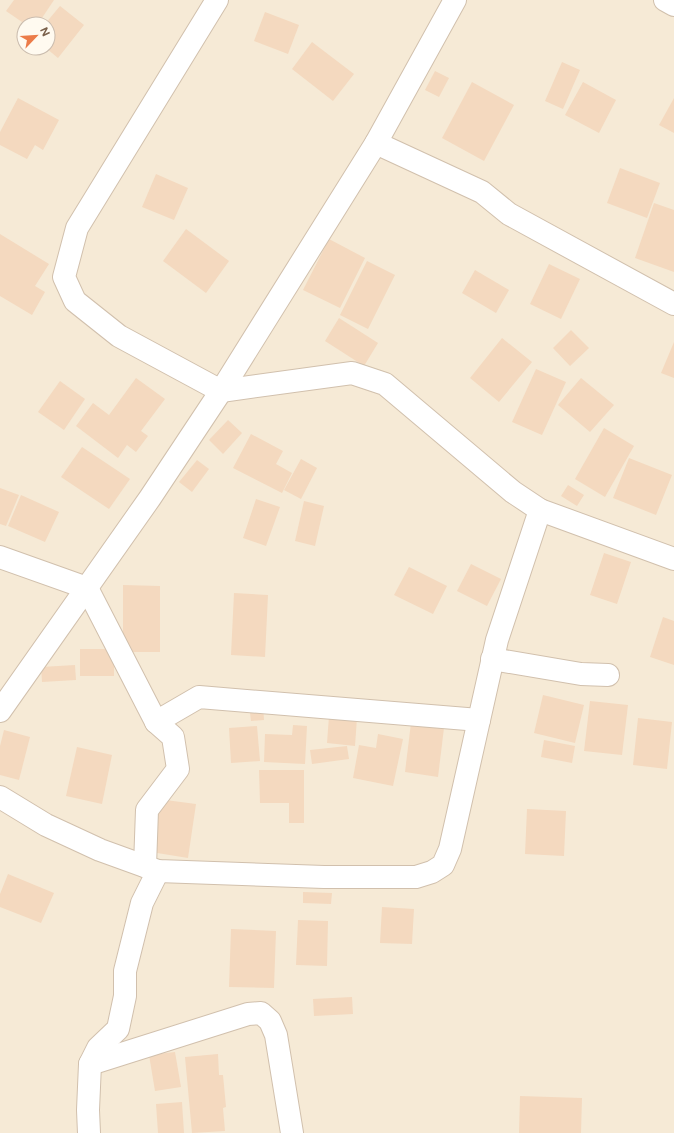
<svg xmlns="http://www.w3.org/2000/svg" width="674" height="1133" font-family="Figtree,sans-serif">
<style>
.residential{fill:#f6ead6;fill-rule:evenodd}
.building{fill:#f4d9bf}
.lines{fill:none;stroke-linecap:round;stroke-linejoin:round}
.minor-casing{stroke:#d1c0ad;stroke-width:24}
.minor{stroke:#fff;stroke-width:22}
</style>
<rect width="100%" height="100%" fill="#fdf7e9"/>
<path class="residential" d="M0,0H674V1133H0ZM24,24H48V48H24Z"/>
<g class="building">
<polygon points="14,0 54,0 38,24 25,24 6,11"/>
<polygon points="60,6 84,25 58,58 46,48 48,48 48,24 45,24"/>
<polygon points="265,12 299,25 288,54 254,41"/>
<polygon points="312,42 354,74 333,101 292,69"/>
<polygon points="562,62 580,70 563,109 545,101"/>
<polygon points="435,71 449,78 439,97 425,90"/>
<polygon points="472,82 514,105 484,161 442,138"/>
<polygon points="583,82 616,100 599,133 565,115"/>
<polygon points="18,98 59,120 43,150 35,145 27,159 0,145 0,132"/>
<polygon points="674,98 674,133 659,125"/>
<polygon points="620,168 660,183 647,218 607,203"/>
<polygon points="156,174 188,188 174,220 142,207"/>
<polygon points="654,203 674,210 674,272 635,258"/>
<polygon points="186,229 229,261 206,293 163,261"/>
<polygon points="0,234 49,264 35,286 45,292 32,315 0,296"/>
<polygon points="329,239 365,258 340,308 303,290"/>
<polygon points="367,261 395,275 368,329 340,315"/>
<polygon points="549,264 580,279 561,319 530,304"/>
<polygon points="475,270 509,290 496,313 462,293"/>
<polygon points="339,318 378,343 364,366 325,341"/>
<polygon points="571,330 589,348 570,366 553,348"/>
<polygon points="502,338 532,362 499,402 470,378"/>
<polygon points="674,342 674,378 661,373"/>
<polygon points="536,369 566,382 542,435 512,422"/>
<polygon points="136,378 165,399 141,431 148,436 136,452 127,445 118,458 76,426 93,403 109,415"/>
<polygon points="581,378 614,405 590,432 558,405"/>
<polygon points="60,381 85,399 64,430 38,412"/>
<polygon points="228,420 242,433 223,454 209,440"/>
<polygon points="604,428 634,446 605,497 575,479"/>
<polygon points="251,434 283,451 276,464 292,473 282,493 233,468"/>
<polygon points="82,447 130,479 109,509 61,477"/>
<polygon points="629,458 672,475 656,515 613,498"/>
<polygon points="301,459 317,468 301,499 284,490"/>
<polygon points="197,460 209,469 192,492 179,482"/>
<polygon points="568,485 584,495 577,506 561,496"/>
<polygon points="0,488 19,495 6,526 0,524"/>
<polygon points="21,495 59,512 45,542 8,526"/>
<polygon points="256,499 280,507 266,546 243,538"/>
<polygon points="304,501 324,506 315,546 295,541"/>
<polygon points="604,553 631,562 617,604 590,595"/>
<polygon points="471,564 501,579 487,606 457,591"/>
<polygon points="409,567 447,586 433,614 394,595"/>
<polygon points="123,585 160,586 160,652 123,652"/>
<polygon points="234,593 268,595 265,657 231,655"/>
<polygon points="663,617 674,621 674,665 650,657"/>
<rect x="80" y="649" width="34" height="27"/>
<polygon points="75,665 76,680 42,682 41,667"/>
<polygon points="543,695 584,705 575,743 534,733"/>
<polygon points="590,701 628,705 622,755 584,751"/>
<polygon points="263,704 264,720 251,721 249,705"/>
<polygon points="329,716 357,718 355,746 327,743"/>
<polygon points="638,718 672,722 667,769 633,765"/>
<polygon points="411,723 444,728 438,777 405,772"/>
<polygon points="293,725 307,726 305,764 264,762 265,734 292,735"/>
<polygon points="257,726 260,761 231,763 229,728"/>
<polygon points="4,730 30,737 19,780 0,775 0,746"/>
<polygon points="378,734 403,739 393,786 353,778 359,745 376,748"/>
<polygon points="544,740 575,746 572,763 541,757"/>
<polygon points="347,746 349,759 312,764 310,750"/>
<polygon points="77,747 112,755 102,804 66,796"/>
<polygon points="259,770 304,770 304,823 289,823 289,803 260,803"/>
<polygon points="158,799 196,804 188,858 151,852"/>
<polygon points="527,809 566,811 564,856 525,854"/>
<polygon points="8,874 54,893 41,923 0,907 0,894"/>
<polygon points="303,892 332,893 331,904 303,903"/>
<polygon points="382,907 414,909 412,944 380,943"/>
<polygon points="298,920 328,921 327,966 296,965"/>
<polygon points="231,929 276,931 274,988 229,987"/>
<polygon points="352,997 353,1014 314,1016 313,999"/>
<polygon points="175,1052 181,1087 155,1091 149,1055"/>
<polygon points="218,1054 219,1075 223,1075 226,1107 223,1108 225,1131 192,1133 185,1057"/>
<polygon points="520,1096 582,1098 581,1133 519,1133"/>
<polygon points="182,1102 184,1133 158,1133 156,1104"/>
</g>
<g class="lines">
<g class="minor-casing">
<g id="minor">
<polyline points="217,0 77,228 64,277 75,301 119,336 221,391 352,373 385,384 513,492 540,510 674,559"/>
<polyline points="665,0 674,5"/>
<polyline points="376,143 482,192 509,214 674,304"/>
<polyline points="0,557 87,588 156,722"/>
<polyline points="492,659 581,674 608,675"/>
<polyline points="0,711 150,498 221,391 376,143 455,0"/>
<polyline points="0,797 46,825 100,850 158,871 324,877 416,877 432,872 443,865 450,849 497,640 540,510"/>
<polyline points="145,866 147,810 178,769 173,737 156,722 199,697 479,720"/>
<polyline points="90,1064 248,1014 261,1013 270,1021 276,1035 292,1133"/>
<polyline points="89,1133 88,1110 90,1064 98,1048 118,1029 125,996 125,971 142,903 158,871"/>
</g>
</g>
<use href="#minor" class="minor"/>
</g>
<g transform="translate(36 36) rotate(65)"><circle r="19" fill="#fffaf0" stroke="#cabcae"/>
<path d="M0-3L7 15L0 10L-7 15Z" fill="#ec7c49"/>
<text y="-6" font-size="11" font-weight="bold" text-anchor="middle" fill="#7a604a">N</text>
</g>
</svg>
